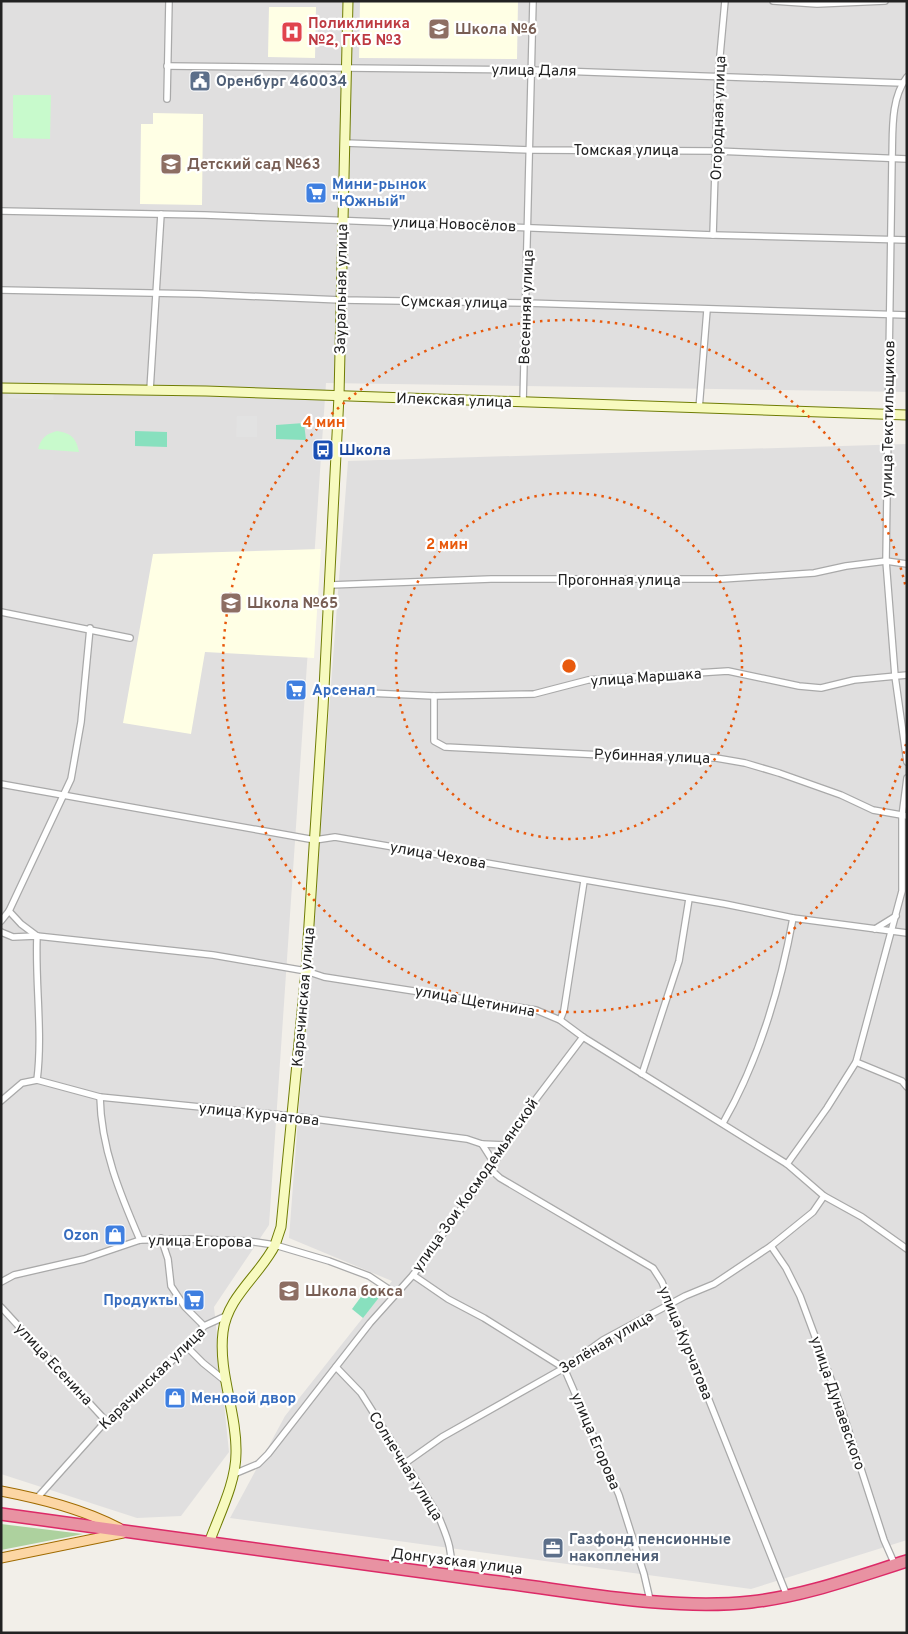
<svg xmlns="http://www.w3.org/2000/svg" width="908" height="1634" font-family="Overpass,sans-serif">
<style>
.residential{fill:#e0dfdf}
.education{fill:#ffffe5}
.forest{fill:#add19e}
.park{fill:#c8facc}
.pitch{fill:#88e0be}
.parking{fill:#e2e2e2}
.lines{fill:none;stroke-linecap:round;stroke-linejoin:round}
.street-casing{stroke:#a9a9a9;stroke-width:8}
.secondary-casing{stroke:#707d05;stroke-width:11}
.primary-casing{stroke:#a06b00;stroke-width:11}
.highway-casing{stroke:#dc2a67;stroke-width:14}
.street{stroke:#fff;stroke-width:5.5}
.secondary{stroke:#f7fabf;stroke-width:9}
.primary{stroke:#fcd6a4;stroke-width:9}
.highway{stroke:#e892a2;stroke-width:11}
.ring{fill:none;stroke:#e8590c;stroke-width:2.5;stroke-dasharray:2.5 5}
.labels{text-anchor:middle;stroke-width:4.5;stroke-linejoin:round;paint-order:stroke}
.health-label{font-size:15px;font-weight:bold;fill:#be3a42;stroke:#fff;text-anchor:start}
.education-label{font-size:15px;font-weight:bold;fill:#785e54;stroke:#fff;text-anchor:start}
.street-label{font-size:15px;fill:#222;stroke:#fff}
.service-label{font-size:15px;font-weight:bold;fill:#4e5e75;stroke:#fff;text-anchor:start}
.shop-label{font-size:15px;font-weight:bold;fill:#366cbe;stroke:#fff;text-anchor:start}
.transit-label{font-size:15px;font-weight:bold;fill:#164399;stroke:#fff;text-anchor:start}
.centre{fill:#e8590c;stroke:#fff;stroke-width:2.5}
.ring-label{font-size:15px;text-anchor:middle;font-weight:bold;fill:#e8590c;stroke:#fff;stroke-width:4.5;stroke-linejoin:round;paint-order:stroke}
</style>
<rect width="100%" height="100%" fill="#f2efe9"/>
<g class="residential">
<polygon points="1,1 907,1 907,392 326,383 269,1225 214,1307 229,1452 181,1516 137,1518 1,1474"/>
<polygon points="907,444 907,1540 751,1589 230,1518 285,1416 392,1281 289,1238 348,461"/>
</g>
<g class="education">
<polygon points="360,1 518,1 517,59 359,58"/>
<polygon points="269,7 316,7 315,58 268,57"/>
<polygon points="153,113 203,114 202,205 140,204 141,124 153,124"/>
<polygon points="321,549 314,658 205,652 191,734 123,723 153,554"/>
</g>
<polygon class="forest" points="1,1524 83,1534 1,1550"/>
<g class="park">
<polygon points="13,95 51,95 50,139 13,138"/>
<path d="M57,431C71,433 76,438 79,452L38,449C41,438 46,434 57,431Z"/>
</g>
<g class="pitch">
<polygon points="304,423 306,440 276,439 276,425"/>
<polygon points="135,431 167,432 167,447 135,446"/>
<polygon points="369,1286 381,1295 363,1318 352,1309"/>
</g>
<g class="parking">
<polygon points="7,393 54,393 53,400 9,398"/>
<polygon points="237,416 257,416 257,437 236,437"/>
</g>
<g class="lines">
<g class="street-casing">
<g id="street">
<polyline points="773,1 817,4 885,1"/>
<polyline points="167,66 531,70 902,83"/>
<path d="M907,77C890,99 893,133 892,159L886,561L895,676L907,762"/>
<polyline points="167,99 169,1"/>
<polyline points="345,143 531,150 716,151 907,159"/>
<polyline points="1,211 205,215 713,235 907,240"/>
<polyline points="713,235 718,77 725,1"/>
<polyline points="1,290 200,294 341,300 526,303 907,315"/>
<polyline points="150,390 161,214"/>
<polyline points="523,403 533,1"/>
<polyline points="699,409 707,310"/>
<polyline points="330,585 491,579 722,579 814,573 846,566 886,561 907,564"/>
<polyline points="1,612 130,638"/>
<polyline points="324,691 434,696 534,694 588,680 728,671 799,686 821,688 854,680 907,675"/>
<polyline points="434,696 434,741 445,747 603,755 716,758 745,763 779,773 841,795 873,810 907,816"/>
<polyline points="1,784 315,840 335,837 725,904 793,918 907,933"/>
<polyline points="9,911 21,924 37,936"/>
<polyline points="1,921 9,911 71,779 81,722 90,628"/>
<polyline points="875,929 896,916"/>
<polyline points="1,932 13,937 37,936 213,955 306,971 324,977 536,1010 560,1020 583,1037 787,1164 824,1196 862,1217 907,1249"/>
<polyline points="560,1020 564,1010 584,881"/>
<polyline points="856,1062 902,1081 907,1087"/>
<polyline points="642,1074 679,961 689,899"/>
<path d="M37,1080C43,1033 35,983 37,936"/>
<path d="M100,1097C101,1148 120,1194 140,1240"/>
<polyline points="1,1101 22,1083 37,1080 100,1097 292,1116 467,1139 482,1144 494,1163"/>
<path d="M723,1123C759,1060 780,989 793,918"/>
<polyline points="482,1144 506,1145"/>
<polyline points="787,1164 827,1108 856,1062 902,891 902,816 907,778"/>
<polyline points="490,1169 500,1178 653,1268 662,1282 787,1596"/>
<polyline points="161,1238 168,1259 171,1286 185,1307 204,1326"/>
<polyline points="771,1246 786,1268 800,1296 839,1401 884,1540 895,1565"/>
<polyline points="413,1275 448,1299 484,1318 564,1368 619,1495 644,1574 650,1600"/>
<polyline points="1,1282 14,1275 84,1259 140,1240 191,1239 248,1241 275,1245 329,1261 369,1276 396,1294"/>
<polyline points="1,1307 106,1421"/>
<polyline points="187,1347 203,1363 224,1380"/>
<path d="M336,1367L361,1393L438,1515C447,1537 454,1551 450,1576"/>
<polyline points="404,1464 442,1437 564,1368 603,1340 685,1296 714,1284 771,1246 813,1212 824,1196"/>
<polyline points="234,1474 258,1464 268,1454 370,1323 413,1275 490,1169 536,1099 583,1037"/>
<polyline points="37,1498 106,1421 187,1347 204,1326 226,1316"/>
</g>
</g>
<g class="secondary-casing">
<g id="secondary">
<polyline points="1,388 206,391 907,415"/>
<path d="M209,1543C219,1515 236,1483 236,1453C237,1412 218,1373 223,1332C227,1297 260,1275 275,1245C277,1239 279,1233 281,1227L306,971L323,708L339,396L348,1"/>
</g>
</g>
<g class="primary-casing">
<g id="primary">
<path d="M1,1491C42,1499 82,1509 119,1528"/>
<polyline points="1,1558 123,1533"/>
</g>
</g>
<g class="highway-casing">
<path id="highway" d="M1,1514C164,1536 327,1560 490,1581C574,1591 667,1611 751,1602C805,1596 856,1577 907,1561"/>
</g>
<use href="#street" class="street"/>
<use href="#secondary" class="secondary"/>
<use href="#primary" class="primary"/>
<use href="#highway" class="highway"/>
</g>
<g class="ring">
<circle cx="569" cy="666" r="173"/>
<path d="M906 744A346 346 0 1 1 906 588"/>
</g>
<defs>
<g id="school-square" transform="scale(1.125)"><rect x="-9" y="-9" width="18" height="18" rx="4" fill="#8d6e63" stroke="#fff"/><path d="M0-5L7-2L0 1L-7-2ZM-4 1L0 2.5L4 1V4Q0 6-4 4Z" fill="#fff"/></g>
<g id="hospital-square" transform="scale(1.125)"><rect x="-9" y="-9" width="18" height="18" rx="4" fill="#e0444e" stroke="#fff"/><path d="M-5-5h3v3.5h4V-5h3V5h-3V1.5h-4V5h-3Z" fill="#fff"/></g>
<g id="civic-square" transform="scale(1.125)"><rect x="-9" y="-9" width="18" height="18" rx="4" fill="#5c6f8a" stroke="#fff"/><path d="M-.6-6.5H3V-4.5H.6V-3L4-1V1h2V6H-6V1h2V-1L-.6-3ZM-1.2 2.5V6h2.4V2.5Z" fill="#fff"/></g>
<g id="supermarket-square" transform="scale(1.125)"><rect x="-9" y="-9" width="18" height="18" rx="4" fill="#3f7fe0" stroke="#fff"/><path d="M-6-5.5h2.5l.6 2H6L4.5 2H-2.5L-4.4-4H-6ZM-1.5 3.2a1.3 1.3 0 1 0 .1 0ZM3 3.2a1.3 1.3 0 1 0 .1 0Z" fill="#fff"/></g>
<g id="bus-square" transform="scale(1.125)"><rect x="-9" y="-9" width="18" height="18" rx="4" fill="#1a4fb4" stroke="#fff"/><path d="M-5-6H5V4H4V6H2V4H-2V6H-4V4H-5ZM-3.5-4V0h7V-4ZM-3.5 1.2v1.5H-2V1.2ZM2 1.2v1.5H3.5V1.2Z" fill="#fff"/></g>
<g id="shop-square" transform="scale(1.125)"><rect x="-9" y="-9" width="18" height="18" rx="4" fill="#3f7fe0" stroke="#fff"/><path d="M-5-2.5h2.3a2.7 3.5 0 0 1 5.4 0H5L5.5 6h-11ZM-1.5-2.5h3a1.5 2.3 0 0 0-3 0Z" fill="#fff"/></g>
<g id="office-square" transform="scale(1.125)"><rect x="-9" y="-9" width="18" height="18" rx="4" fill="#5c6f8a" stroke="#fff"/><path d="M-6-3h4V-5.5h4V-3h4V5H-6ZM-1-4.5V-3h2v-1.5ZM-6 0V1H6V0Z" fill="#fff"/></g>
</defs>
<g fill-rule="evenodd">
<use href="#school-square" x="439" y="29"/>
<use href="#hospital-square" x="292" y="32"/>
<use href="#civic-square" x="200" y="81"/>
<use href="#school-square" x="171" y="164"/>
<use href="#supermarket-square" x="316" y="193"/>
<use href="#bus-square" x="323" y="450"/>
<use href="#school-square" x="231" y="603"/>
<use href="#supermarket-square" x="296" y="690"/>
<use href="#shop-square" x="115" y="1235"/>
<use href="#school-square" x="289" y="1291"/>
<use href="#supermarket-square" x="194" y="1300"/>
<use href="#shop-square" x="175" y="1398"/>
<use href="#office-square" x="553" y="1548"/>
</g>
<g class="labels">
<g class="health-label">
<text x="308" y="28">Поликлиника<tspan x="308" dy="17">№2, ГКБ №3</tspan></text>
</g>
<g class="education-label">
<text x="455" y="34">Школа №6</text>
<text x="187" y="169">Детский сад №63</text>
<text x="247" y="608">Школа №65</text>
<text x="305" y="1296">Школа бокса</text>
</g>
<g class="street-label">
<text transform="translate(534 70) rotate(1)" y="5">улица Даля</text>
<text transform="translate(718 118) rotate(-88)" y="5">Огородная улица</text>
<text x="626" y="155">Томская улица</text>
<text transform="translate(454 224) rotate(2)" y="5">улица Новосёлов</text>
<text transform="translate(341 289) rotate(-89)" y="5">Зауральная улица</text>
<text transform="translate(454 302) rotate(1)" y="5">Сумская улица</text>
<text transform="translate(526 307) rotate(-88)" y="5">Весенняя улица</text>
<text transform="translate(454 400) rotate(2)" y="5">Илекская улица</text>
<text transform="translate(888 419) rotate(-89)" y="5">улица Текстильщиков</text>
<text x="619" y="585">Прогонная улица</text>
<text transform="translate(646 677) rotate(-4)" y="5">улица Маршака</text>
<text transform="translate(652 756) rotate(2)" y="5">Рубинная улица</text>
<text transform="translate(438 855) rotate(10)" y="5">улица Чехова</text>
<text transform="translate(303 997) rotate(-85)" y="5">Карачинская улица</text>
<text transform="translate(475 1001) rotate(10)" y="5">улица Щетинина</text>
<text transform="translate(259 1114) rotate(6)" y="5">улица Курчатова</text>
<text transform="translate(475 1185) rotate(-55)" y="5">улица Зои Космодемьянской</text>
<text transform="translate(200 1241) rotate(1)" y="5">улица Егорова</text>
<text transform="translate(606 1342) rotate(-31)" y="5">Зелёная улица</text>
<text transform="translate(686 1343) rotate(68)" y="5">улица Курчатова</text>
<text transform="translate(54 1364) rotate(47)" y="5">улица Есенина</text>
<text transform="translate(152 1378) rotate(-44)" y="5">Карачинская улица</text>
<text transform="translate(838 1403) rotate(71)" y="5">улица Дунаевского</text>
<text transform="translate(596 1441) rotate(67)" y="5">улица Егорова</text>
<text transform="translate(406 1466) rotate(58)" y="5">Солнечная улица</text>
<text transform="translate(457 1561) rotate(7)" y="5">Донгузская улица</text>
</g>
<g class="service-label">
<text x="216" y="86">Оренбург 460034</text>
<text x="569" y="1544">Газфонд пенсионные<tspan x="569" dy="17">накопления</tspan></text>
</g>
<g class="shop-label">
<text x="332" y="189">Мини-рынок<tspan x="332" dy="17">"Южный"</tspan></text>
<text x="312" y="695">Арсенал</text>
<text x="99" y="1240" text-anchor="end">Ozon</text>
<text x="178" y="1305" text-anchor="end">Продукты</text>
<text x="191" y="1403">Меновой двор</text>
</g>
<g class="transit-label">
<text x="339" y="455">Школа</text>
</g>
</g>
<circle cx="569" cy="666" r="8" class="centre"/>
<g class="ring-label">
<text x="324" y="427">4 мин</text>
<text x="447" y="549">2 мин</text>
</g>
<rect width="908" height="1634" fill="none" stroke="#222222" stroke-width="5"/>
</svg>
